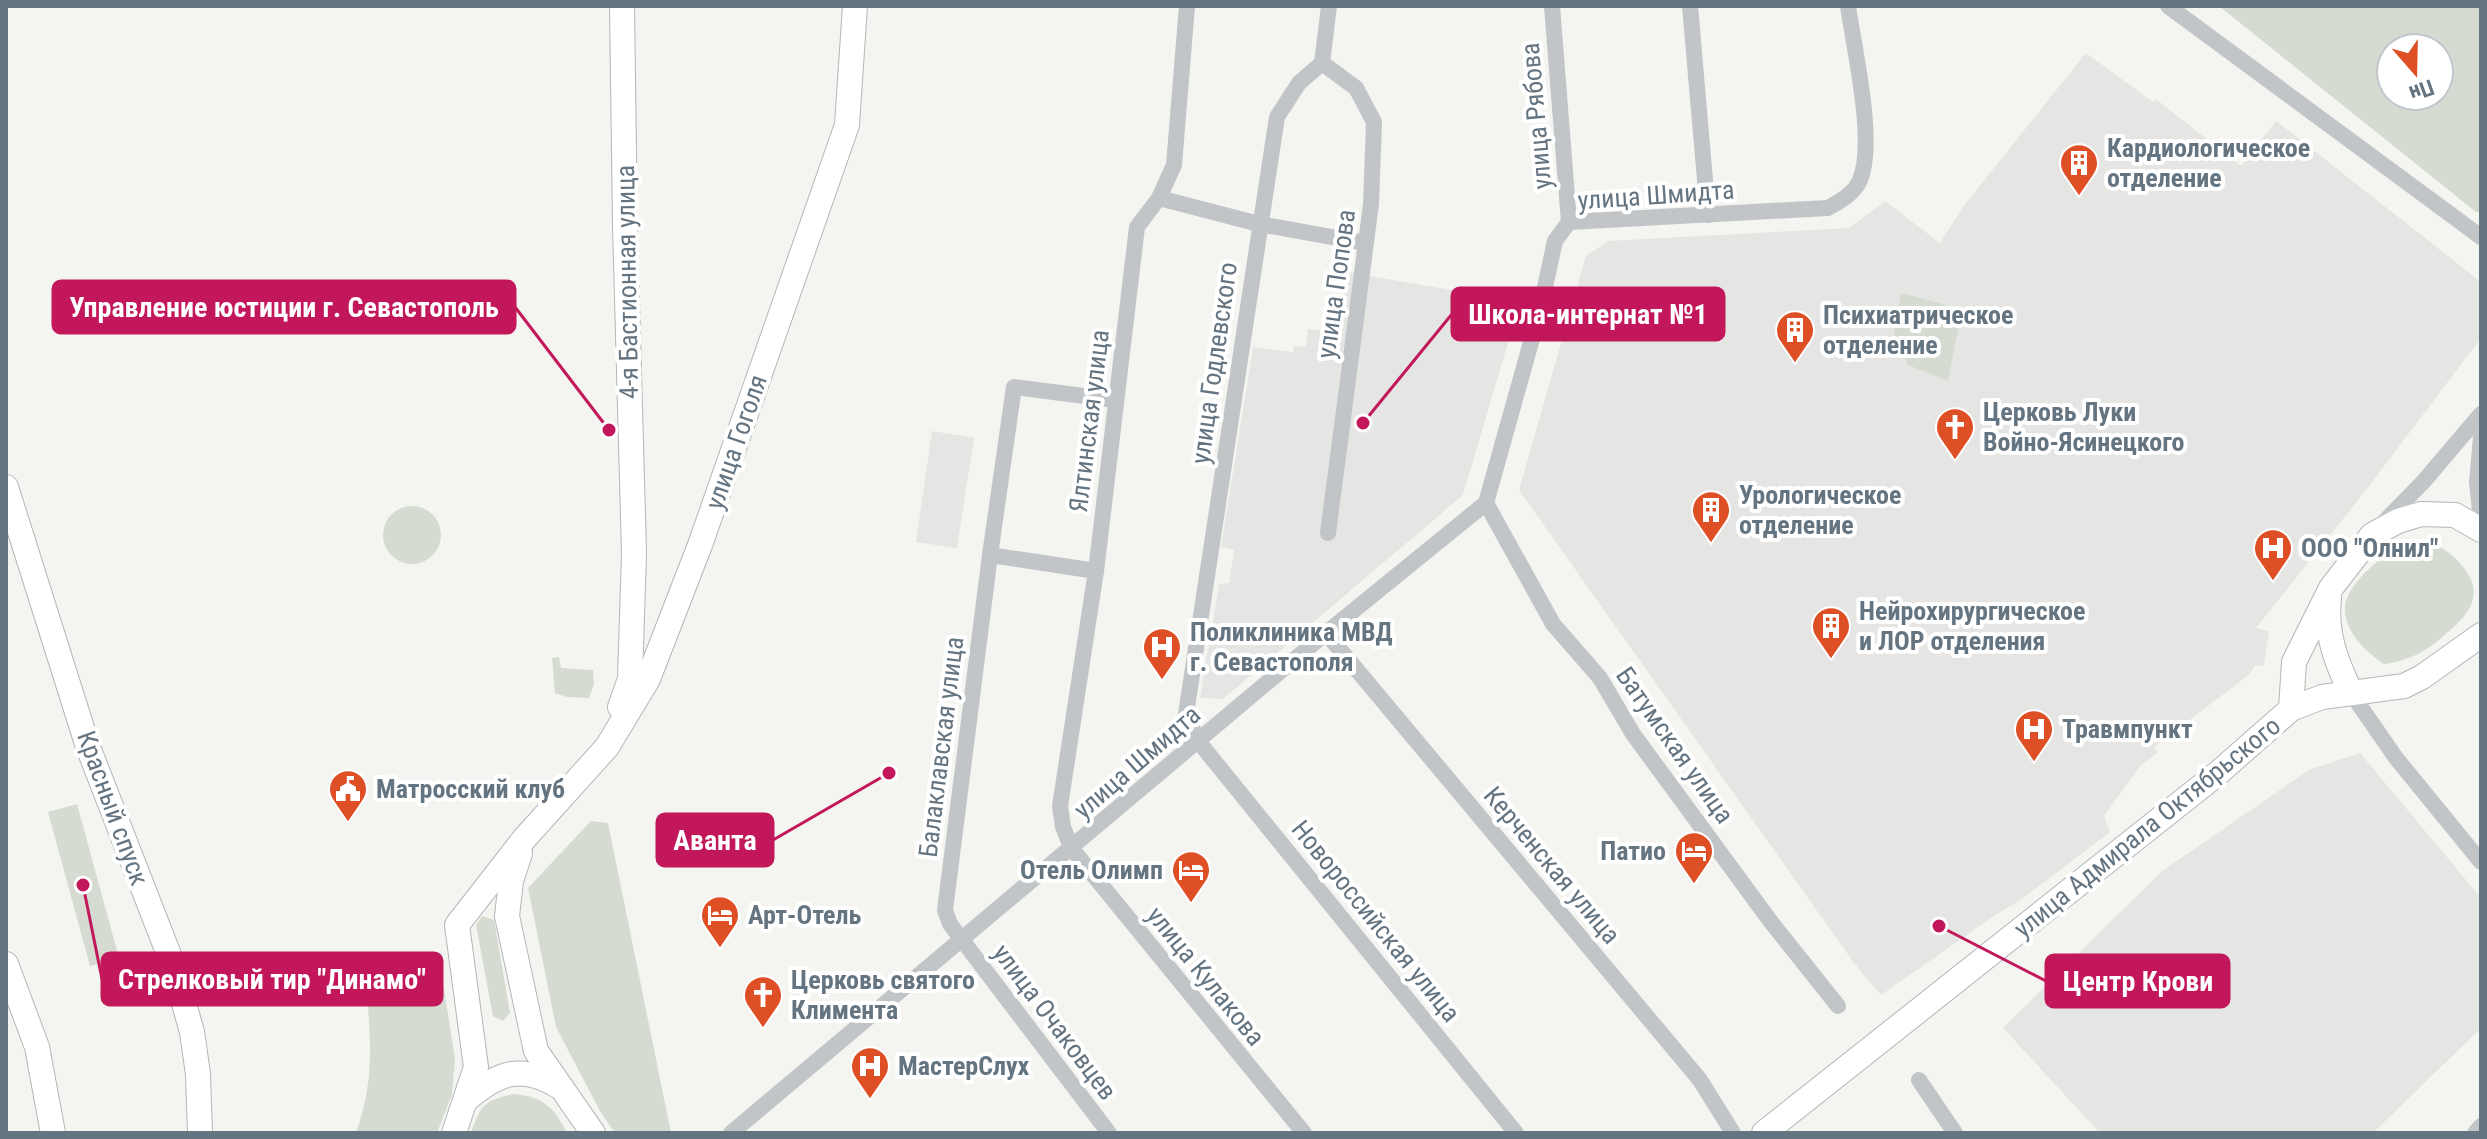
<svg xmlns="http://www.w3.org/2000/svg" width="2487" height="1139" font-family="'Roboto Condensed',sans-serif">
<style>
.built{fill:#e5e6e4}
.green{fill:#d5dbd1;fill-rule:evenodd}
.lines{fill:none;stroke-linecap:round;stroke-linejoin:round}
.secondary-casing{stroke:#b2b7bb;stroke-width:26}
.minor{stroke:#c2c5c8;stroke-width:16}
.secondary{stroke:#fff;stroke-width:24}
.labels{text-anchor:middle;stroke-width:8;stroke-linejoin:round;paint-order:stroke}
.street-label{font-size:26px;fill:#647481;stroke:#fff}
.poi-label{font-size:26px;font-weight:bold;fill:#647481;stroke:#fff;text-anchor:start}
.leader{fill:none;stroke:#c2185b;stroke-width:3}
.callout-dot{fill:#c2185b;stroke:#fff;stroke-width:3}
.callout{fill:#c2185b;stroke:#c2185b;stroke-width:3}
.callout-label{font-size:28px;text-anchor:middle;font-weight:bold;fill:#fff}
</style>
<rect width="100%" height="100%" fill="#f4f4f0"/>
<g class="built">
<polygon points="2086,53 2153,102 2156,99 2241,166 2276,121 2481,282 2481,338 2366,490 2256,628 2269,631 2264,666 2255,665 2250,674 2154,747 2158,752 2141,765 2104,816 2110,832 2022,899 1994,916 1881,995 1854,963 1519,490 1586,256 1608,241 1849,228 1885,201 1940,243 1963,207"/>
<polygon points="1330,269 1520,302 1463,495 1223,699 1200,698 1219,584 1229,583 1234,550 1221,547 1253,347 1293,352 1294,346 1306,347 1308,329 1335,333 1344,293 1326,288"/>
<polygon points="932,431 974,438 957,548 916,542"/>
<polygon points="2360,753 2481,898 2481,1028 2373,1133 2100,1133 2003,1028 2161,872 2309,770"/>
</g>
<g class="green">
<path d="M2219,6H2481V212H2476ZM2391,48H2439V96H2391Z"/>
<polygon points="1901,293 1962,309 1948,381 1908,365 1905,359 1907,343 1897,339 1894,334"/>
<circle cx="412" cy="535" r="29"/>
<path d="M2412,540C2430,540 2442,546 2456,559C2484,587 2477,608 2449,631C2429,650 2412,660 2384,664C2367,653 2345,632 2345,610C2344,583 2390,549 2412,540Z"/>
<polygon points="559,657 561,668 593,670 594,684 589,698 567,697 555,693 552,658"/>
<polygon points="77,804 119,958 90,966 48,812"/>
<polygon points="591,821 608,823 671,1133 615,1133 600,1111 556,1027 528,888"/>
<polygon points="482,916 494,920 510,1013 503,1021 493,1016 476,925"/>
<path d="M441,971L455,1058L452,1094L437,1133H356C374,1082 371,1046 367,994L363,993Z"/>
<path d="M513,1094C542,1096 554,1107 567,1133H471C481,1105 483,1101 513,1094Z"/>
</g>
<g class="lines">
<g class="secondary-casing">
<g id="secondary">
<polyline points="6,487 88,747 173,965 192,1032 198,1074 200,1133"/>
<path d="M2329,598C2325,634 2336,661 2351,693"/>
<polyline points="620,707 630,679 634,553 625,225 622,6"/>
<polyline points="2291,709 2294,662 2331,588 2372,535 2398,521 2421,514 2455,515 2481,530"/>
<polyline points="520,853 511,881 507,916 536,1051 593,1133"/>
<polyline points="6,964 37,1047 53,1133"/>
<path d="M466,1100C498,1072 523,1063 561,1088"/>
<polyline points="454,1133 476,1067 457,925 524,839 607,747 648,679 700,545 847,125 855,6"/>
<polyline points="1764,1133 2217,774 2291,709 2322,697 2404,686 2422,677 2481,635"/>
</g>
</g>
<g class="minor">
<polyline points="1187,6 1174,165 1159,198 1137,227 1096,571 1060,806 1063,827 1072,849 1304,1133"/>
<polyline points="1329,6 1322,63 1299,83 1277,117 1186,714 1198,741 1516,1133"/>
<polyline points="1552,6 1569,222"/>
<polyline points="1690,6 1708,215"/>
<polyline points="2168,6 2481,237"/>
<polyline points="1322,63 1356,88 1374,122 1371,204 1328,533"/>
<polyline points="1159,198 1259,224 1365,243"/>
<path d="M1569,222L1828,208C1840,201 1855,193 1860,180C1876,142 1854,49 1848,6"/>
<polyline points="2481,437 2477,482 2481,521"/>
<polyline points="1486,503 1553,624 1600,678 1633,734 1771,922 1838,1006"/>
<polyline points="2383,523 2424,481 2481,414"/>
<polyline points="990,555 1096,571"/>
<polyline points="1326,633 1700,1080 1733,1133"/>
<polyline points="2351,693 2396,758 2481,862"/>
<polyline points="1919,1080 1955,1133"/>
<polyline points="731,1133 1326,633 1486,503 1540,310 1555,241 1569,222"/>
<polyline points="1109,1133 950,924 945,910 990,555 1014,387 1115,400"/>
<polyline points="2475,1133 2481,1126"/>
</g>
<use href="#secondary" class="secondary"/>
</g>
<defs>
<g id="building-pin" transform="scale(2)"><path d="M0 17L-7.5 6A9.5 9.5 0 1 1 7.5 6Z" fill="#df4f26" stroke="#fff"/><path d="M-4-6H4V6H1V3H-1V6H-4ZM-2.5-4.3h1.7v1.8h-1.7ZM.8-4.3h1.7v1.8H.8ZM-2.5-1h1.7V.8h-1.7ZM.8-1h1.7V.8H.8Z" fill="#fff"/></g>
<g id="church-pin" transform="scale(2)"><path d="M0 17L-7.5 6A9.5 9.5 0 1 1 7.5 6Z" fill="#df4f26" stroke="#fff"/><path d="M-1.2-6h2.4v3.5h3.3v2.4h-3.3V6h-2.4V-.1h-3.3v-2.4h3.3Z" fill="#fff"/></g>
<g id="hospital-pin" transform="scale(2)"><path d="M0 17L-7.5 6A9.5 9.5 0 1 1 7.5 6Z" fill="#df4f26" stroke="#fff"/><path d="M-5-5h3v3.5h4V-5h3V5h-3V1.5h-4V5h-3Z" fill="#fff"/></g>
<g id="civic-pin" transform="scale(2)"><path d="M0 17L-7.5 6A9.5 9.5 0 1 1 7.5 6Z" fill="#df4f26" stroke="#fff"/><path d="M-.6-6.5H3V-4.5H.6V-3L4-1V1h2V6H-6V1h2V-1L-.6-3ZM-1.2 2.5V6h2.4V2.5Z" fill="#fff"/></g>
<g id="hotel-pin" transform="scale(2)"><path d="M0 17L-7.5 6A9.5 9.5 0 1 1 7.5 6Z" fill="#df4f26" stroke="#fff"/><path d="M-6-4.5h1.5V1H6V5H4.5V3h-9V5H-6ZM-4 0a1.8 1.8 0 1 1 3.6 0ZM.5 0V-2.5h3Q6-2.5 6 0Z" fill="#fff"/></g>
</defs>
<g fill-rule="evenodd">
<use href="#building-pin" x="2079" y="163"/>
<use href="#building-pin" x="1795" y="330"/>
<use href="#church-pin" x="1955" y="427"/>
<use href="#building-pin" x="1711" y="510"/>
<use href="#hospital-pin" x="2273" y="548"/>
<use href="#building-pin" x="1831" y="626"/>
<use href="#hospital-pin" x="1162" y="647"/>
<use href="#hospital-pin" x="2034" y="729"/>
<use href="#civic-pin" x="348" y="789"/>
<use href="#hotel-pin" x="1694" y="851"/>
<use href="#hotel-pin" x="1191" y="870"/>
<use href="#hotel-pin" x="720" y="915"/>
<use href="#church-pin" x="763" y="995"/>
<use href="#hospital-pin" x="870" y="1066"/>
</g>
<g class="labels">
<g class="street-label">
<text transform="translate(1536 116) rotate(-95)" y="9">улица Рябова</text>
<text transform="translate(1656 195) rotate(-4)" y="9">улица Шмидта</text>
<text transform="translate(627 282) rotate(-91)" y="9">4-я Бастионная улица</text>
<text transform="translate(1336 284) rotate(-82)" y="9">улица Попова</text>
<text transform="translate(1214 363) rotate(-82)" y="9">улица Годлевского</text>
<text transform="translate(1089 421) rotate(-83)" y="9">Ялтинская улица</text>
<text transform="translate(736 442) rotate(-71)" y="9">улица Гоголя</text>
<text transform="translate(1675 745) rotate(55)" y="9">Батумская улица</text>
<text transform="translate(941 747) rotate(-83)" y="9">Балаклавская улица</text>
<text transform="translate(1137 762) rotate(-41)" y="9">улица Шмидта</text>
<text transform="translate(113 808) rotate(70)" y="9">Красный спуск</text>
<text transform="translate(2147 827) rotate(-39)" y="9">улица Адмирала Октябрьского</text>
<text transform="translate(1552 865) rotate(50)" y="9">Керченская улица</text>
<text transform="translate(1376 921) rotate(51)" y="9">Новороссийская улица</text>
<text transform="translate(1206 976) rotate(51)" y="9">улица Кулакова</text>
<text transform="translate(1055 1022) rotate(53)" y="9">улица Очаковцев</text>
</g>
<g class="poi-label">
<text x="2107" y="157">Кардиологическое<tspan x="2107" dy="30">отделение</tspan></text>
<text x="1823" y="324">Психиатрическое<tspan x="1823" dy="30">отделение</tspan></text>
<text x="1983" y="421">Церковь Луки<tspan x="1983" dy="30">Войно-Ясинецкого</tspan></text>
<text x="1739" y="504">Урологическое<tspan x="1739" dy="30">отделение</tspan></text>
<text x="2301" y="557">ООО "Олнил"</text>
<text x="1859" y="620">Нейрохирургическое<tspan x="1859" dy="30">и ЛОР отделения</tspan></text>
<text x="1190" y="641">Поликлиника МВД<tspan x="1190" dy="30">г. Севастополя</tspan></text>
<text x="2062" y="738">Травмпункт</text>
<text x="376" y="798">Матросский клуб</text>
<text x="1666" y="860" text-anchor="end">Патио</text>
<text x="1163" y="879" text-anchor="end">Отель Олимп</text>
<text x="748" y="924">Арт-Отель</text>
<text x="791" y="989">Церковь святого<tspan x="791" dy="30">Климента</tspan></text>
<text x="898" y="1075">МастерСлух</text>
</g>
</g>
<path class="leader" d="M609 430L515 307M1363 423L1452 314M889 773L773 840M83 885L102 979M1939 926L2046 981"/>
<g class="callout-dot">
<circle cx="609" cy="430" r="8"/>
<circle cx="1363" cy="423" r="8"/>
<circle cx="889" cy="773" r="8"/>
<circle cx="83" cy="885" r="8"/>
<circle cx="1939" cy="926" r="8"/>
</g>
<g class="callout">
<rect x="53" y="281" width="462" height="52" rx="8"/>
<rect x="1452" y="288" width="272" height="52" rx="8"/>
<rect x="657" y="814" width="116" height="52" rx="8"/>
<rect x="102" y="953" width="340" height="52" rx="8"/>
<rect x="2046" y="955" width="183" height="52" rx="8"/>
</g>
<g class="callout-label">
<text x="284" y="317">Управление юстиции г. Севастополь</text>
<text x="1588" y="324">Школа-интернат №1</text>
<text x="715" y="850">Аванта</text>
<text x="272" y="989">Стрелковый тир "Динамо"</text>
<text x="2138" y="991">Центр Крови</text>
</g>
<rect width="2487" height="1139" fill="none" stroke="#647481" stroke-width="16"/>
<g transform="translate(2415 72) rotate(160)"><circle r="38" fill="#ffffff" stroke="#c1c7cd" stroke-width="2"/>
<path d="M0-6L14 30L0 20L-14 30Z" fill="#df4f26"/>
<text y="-12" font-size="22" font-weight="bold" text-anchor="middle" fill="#647481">Пн</text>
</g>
</svg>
